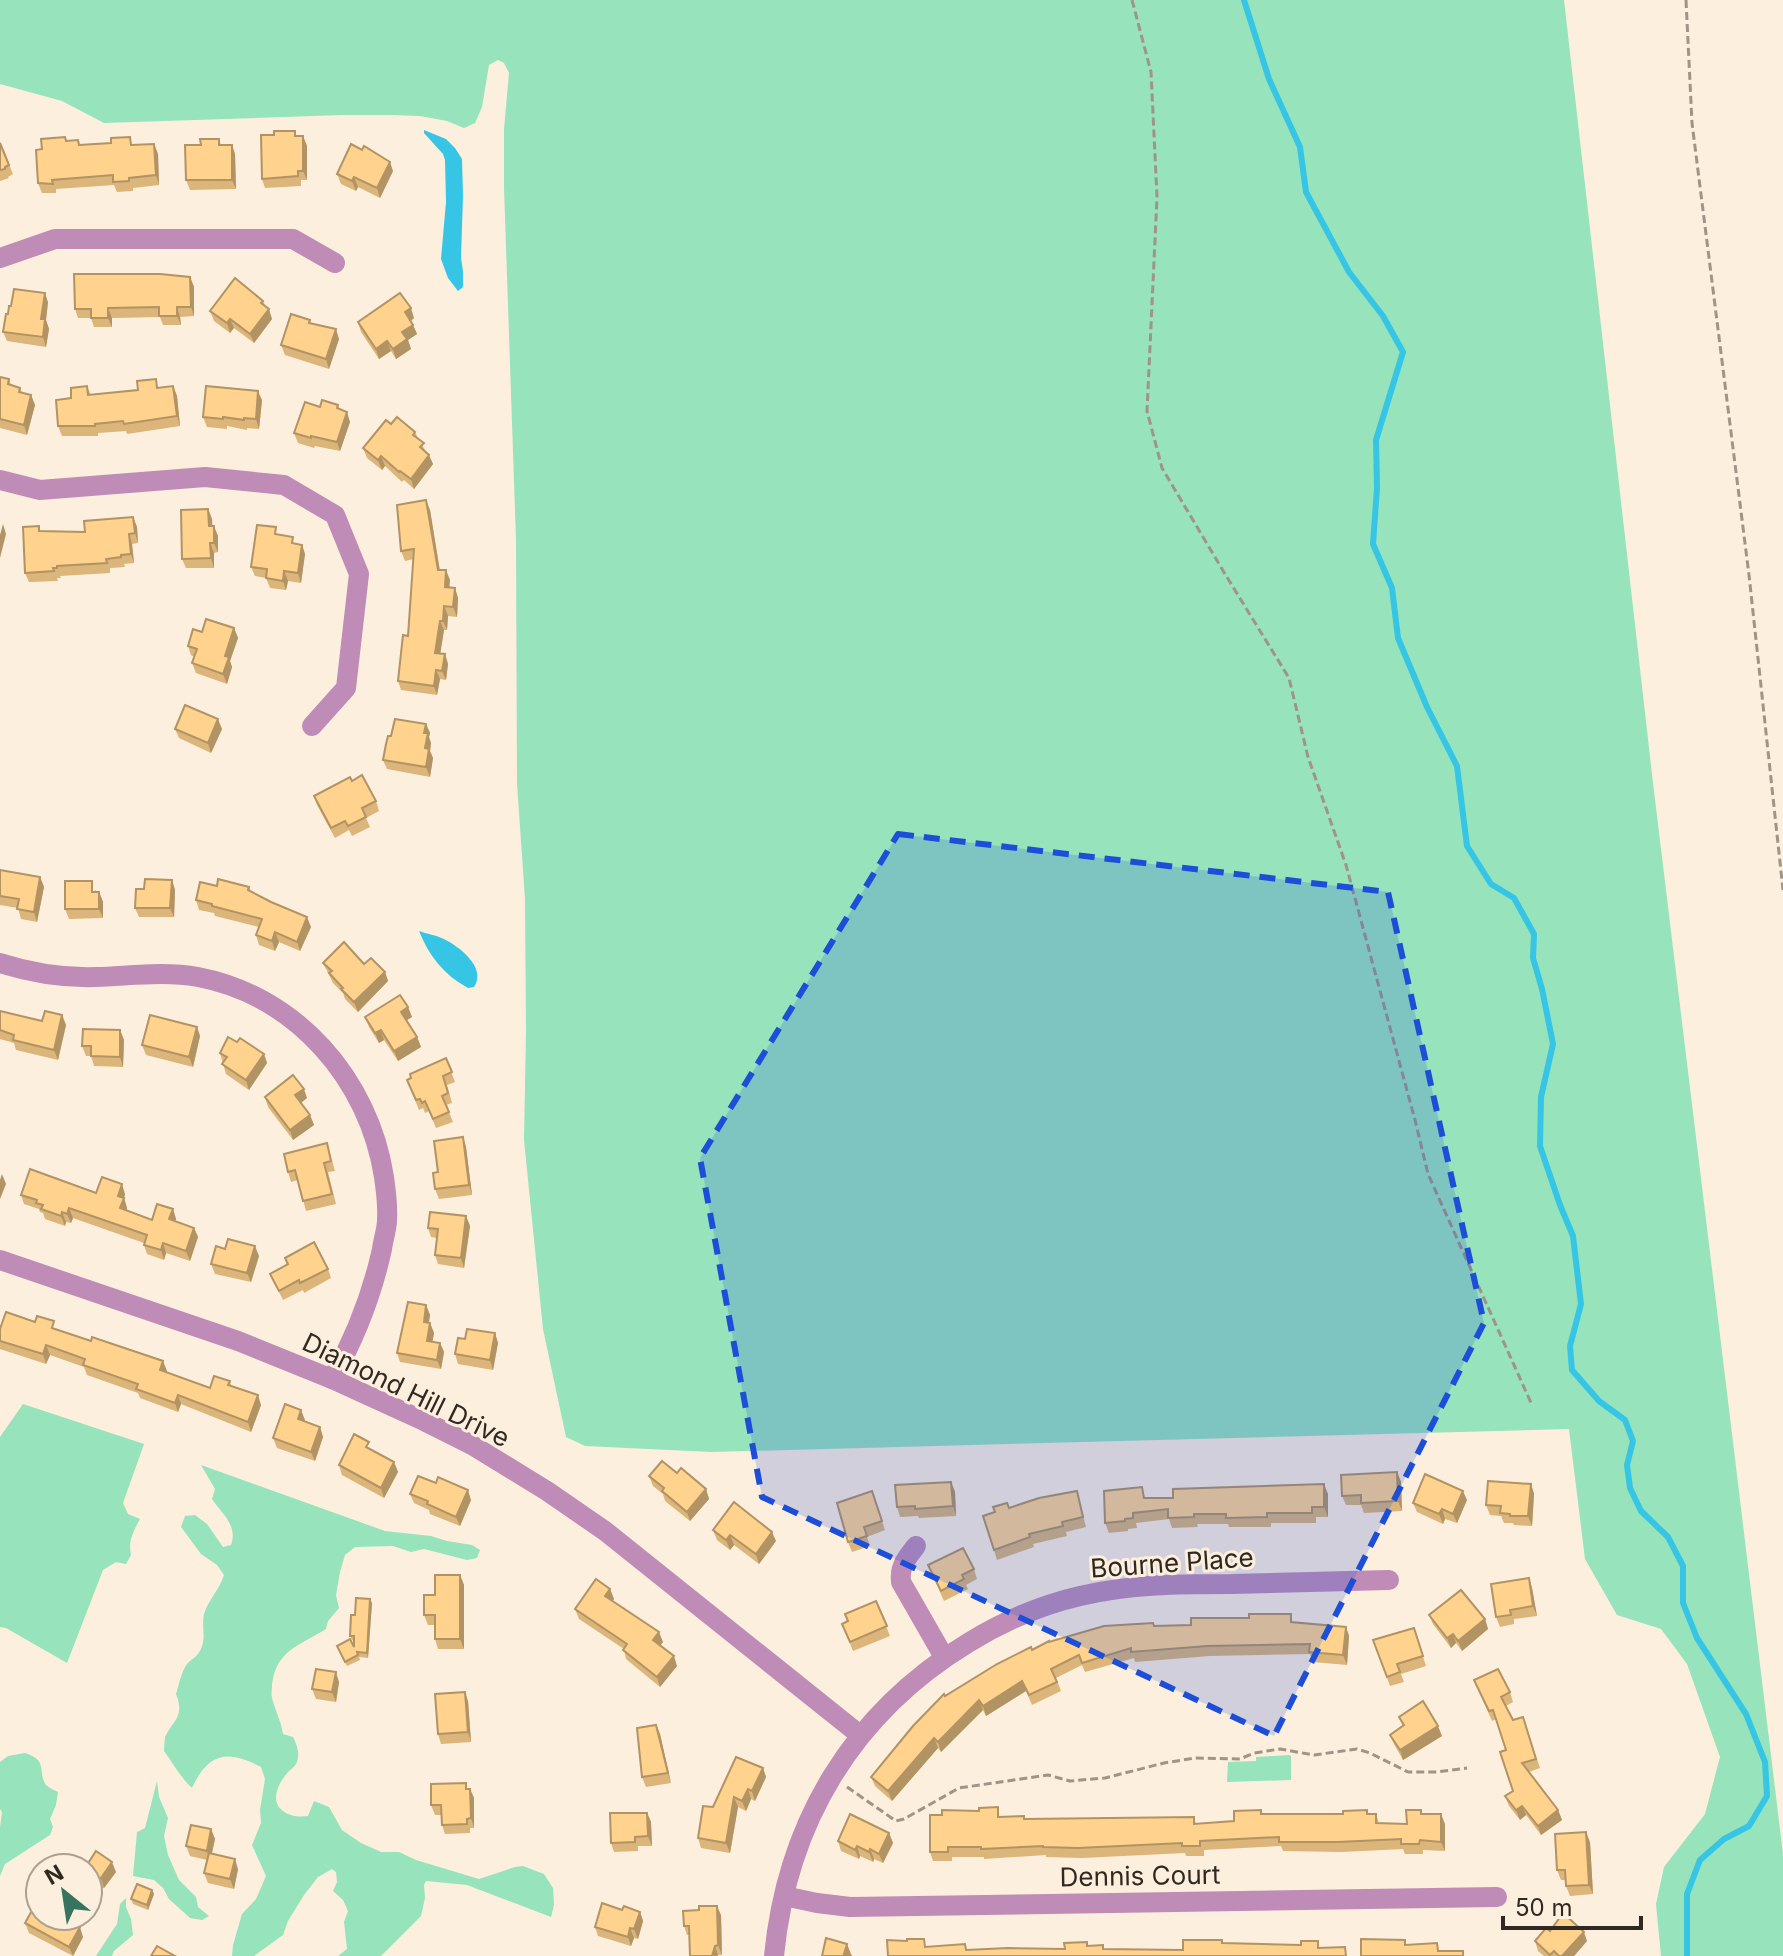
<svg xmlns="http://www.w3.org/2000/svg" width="1783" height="1956" font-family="Inter,sans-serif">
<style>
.green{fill:#96e3bc}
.water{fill:#36c5e5}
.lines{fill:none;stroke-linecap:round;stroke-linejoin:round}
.stream{stroke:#36c5e5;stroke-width:6}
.path{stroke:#9f9487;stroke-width:3;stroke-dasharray:8 4;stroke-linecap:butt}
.minor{stroke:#be8cb6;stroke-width:20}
.wall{fill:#dbb57a}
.shaded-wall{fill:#b29363}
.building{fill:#ffd28e;stroke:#b29363;stroke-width:2}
.marked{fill:#1d4ed8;fill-opacity:0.2;stroke:#1d4ed8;stroke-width:6;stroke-dasharray:16 10;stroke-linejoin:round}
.labels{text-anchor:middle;stroke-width:6;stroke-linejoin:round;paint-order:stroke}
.street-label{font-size:26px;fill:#302921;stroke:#fdefdd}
</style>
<rect width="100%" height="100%" fill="#fdefdd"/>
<g class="green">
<polygon points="0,0 1564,0 1653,783 1783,1854 1783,1956 1661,1956 1656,1904 1664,1867 1705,1814 1720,1757 1687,1664 1661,1629 1617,1615 1585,1559 1569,1429 712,1452 585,1446 566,1437 543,1329 524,1140 526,1031 525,899 517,783 516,540 504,188 504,129 509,73 504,63 498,60 489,65 482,107 475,123 464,128 447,121 420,116 391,115 343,115 104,123 62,101 0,84"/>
<path d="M23,1404L144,1444L123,1503L128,1514L140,1519C133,1532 128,1541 131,1555L126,1564L116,1562L103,1570L67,1663L6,1628L0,1627V1437Z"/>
<path d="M201,1465L385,1531L431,1536L447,1541L472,1545L480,1550L477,1558L467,1560L424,1549L411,1552L393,1546L355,1547L345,1555L340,1572L336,1595L339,1608L328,1621L326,1629C299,1646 276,1650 272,1685C272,1690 271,1694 272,1698C275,1710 281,1721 283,1734L293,1737C297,1745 300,1753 297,1762C295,1767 292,1768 288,1772C279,1782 269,1801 283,1811C291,1817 300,1817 308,1816L314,1801L329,1807L342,1830L361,1843L381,1852H399L416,1860L479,1879L515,1867L523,1866L544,1874L553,1888L554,1905L551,1917L467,1885L426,1881L424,1885L425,1898L421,1916L381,1956H338L347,1949L344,1922L348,1911L343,1900L333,1891L337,1882L336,1872L332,1869L318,1877L304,1895L288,1921L283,1935L254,1956H232L233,1945L242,1914L256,1899L266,1876L252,1845L261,1823L260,1810L265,1779L261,1767C227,1749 208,1753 192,1788C180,1777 173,1763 164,1751C164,1748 165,1739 165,1737C173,1720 185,1717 176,1694C179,1685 181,1672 187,1664C191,1659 197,1657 200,1651C207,1638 201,1627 204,1614C208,1600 220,1589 224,1575L217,1565L201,1554L181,1527L185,1516L195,1515L207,1524L223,1547L231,1545C238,1525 222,1514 212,1499L215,1489Z"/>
<path d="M25,1753C49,1761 37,1771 46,1785C49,1788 54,1790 58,1792L56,1805L50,1819L53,1827L50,1835L5,1864L0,1876V1827L2,1812L0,1809V1762L8,1756Z"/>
<polygon points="1289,1755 1291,1756 1291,1780 1227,1782 1228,1762 1256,1761 1256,1757"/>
<polygon points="157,1781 159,1797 168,1818 164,1836 168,1855 179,1880 196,1897 198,1907 209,1916 202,1920 190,1918 169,1899 163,1888 154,1880 133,1876 137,1832 145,1828"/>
<polygon points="126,1898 126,1907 131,1919 133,1935 114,1951 112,1956 96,1956 117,1924 120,1904"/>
</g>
<g class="water">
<polygon points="424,130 446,139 455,148 462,159 463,196 461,258 463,271 463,287 458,291 448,278 441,259 446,202 445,160 443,154 424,133"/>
<path d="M419,931C427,934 436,935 444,939C460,947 487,968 474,987L468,988C444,975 429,956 419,931Z"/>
</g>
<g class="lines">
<polyline class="stream" points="1244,0 1269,79 1300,147 1306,192 1349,272 1383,316 1403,352 1376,440 1377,488 1373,544 1392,588 1398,638 1427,707 1457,766 1467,846 1491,884 1514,898 1534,934 1533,958 1542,989 1553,1044 1541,1097 1540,1146 1560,1205 1573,1236 1581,1304 1570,1346 1572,1370 1599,1401 1625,1420 1633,1441 1627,1465 1630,1488 1641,1511 1668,1537 1683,1566 1683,1603 1697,1638 1746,1714 1765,1762 1767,1796 1749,1826 1724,1839 1700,1860 1687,1894 1687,1956"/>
<g class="path">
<polyline points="1132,0 1151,72 1157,197 1147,411 1162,468 1225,574 1289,678 1308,757 1346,865 1415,1120 1428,1174 1532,1405"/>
<polyline points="1686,0 1692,123 1749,575 1783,890"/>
<polyline points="847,1787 896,1821 904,1819 959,1788 1048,1775 1070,1781 1105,1778 1164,1763 1195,1758 1240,1759 1254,1753 1280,1749 1314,1755 1357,1749 1370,1753 1408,1772 1437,1772 1467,1768"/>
</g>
<g class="minor">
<polyline points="0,258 55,239 293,239 335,263"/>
<polyline points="0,480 40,490 205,477 284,485 335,515 359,574 346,688 312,726"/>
<path d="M0,963C31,973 63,978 96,977C130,976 164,971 198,977C297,996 369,1080 384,1177C386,1191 388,1206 387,1220C387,1229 383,1240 382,1249C372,1295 355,1338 332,1379"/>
<polyline points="0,1260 238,1341 332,1379 424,1421 472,1445 547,1491 605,1531 860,1735"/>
<path d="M916,1546C907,1558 899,1566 901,1582L944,1657"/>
<polyline points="784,1896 817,1903 850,1907 1497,1897"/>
<path d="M774,1956C787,1822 853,1713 968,1643C1002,1622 1041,1605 1080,1596C1130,1584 1180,1584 1231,1584C1284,1583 1336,1581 1389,1580"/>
</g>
</g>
<g class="wall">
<polygon points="295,131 296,136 303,136 307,146 307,180 301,180 301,186 265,188 262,179 274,135"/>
<polygon points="65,137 67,141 78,140 80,145 154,144 158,154 159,185 133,188 133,191 117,192 114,185 56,189 56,193 42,193 38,183 42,149"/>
<polygon points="219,139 221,145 232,145 235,154 236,189 190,190 186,180 201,145"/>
<polygon points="0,143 13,174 8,177 9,178 0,181"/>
<polygon points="393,171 380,198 358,187 356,191 341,184 337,174"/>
<polygon points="190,277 194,287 194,316 180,317 181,325 163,325 160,317 112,318 112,327 94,327 91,318 78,318 75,309"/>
<polygon points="263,301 272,319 254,343 234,328 230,333 214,321 210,311"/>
<polygon points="48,302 46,320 49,329 46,347 7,341 3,332 11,306"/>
<polygon points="414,318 411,321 417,334 408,340 411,349 396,359 391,351 379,359 361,332 358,322"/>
<polygon points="310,320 311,324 339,339 329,369 285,355 281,345"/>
<polygon points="0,377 9,379 11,385 20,388 22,393 31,395 35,405 27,435 0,428"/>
<polygon points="87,386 91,395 173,386 177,396 180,426 127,434 126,431 98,433 98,436 62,436 58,426 71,398"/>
<polygon points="262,400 259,429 247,428 247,430 227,426 227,429 207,427 203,417"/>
<polygon points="338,405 339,409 350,422 340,451 315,446 314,448 298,443 294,433 320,407"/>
<polygon points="391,424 415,432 418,438 433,464 414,489 404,480 402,482 385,466 382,470 367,458 363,448"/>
<polygon points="208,509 212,519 212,526 218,536 218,552 214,553 214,568 186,568 182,559"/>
<polygon points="430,510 440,570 450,580 449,588 455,588 458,598 457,617 448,616 447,630 444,630 440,653 445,654 448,664 446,680 440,679 437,695 401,690 398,681 408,636 414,559 405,561 401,551"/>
<polygon points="133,517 137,527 138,543 132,544 134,563 124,564 125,567 110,568 110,573 60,576 61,578 57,578 58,581 29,582 25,573 41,531 85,532"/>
<polygon points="278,535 295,544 302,545 305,554 301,583 288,581 286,590 270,588 266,578 255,576 251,567"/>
<polygon points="234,628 238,638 230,661 232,667 227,684 196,673 192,663 194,657 191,655 188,646 202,632"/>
<polygon points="426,724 430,733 429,737 431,743 430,751 433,758 430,777 387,769 383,760 391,736"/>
<polygon points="175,729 222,729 211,753 179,738"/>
<polygon points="352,781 376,801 379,811 366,818 370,827 352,836 349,830 335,838 317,805 314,796"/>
<polygon points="0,870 40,877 44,887 37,922 21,919 18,908 0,905"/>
<polygon points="172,880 175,890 174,917 139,917 135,908 144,889"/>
<polygon points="217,886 249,887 251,891 311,927 300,951 279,942 275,951 259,945 256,935 259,927 215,916 214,913 199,910 196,900"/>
<polygon points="96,890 96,892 99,892 103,902 103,918 69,919 65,909"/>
<polygon points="323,963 364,964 385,972 388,981 358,1012 345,999 343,993 333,983"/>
<polygon points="408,1007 412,1017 407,1020 417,1037 421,1047 398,1061 384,1040 379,1043 369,1027 365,1017"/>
<polygon points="0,1011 42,1021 62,1015 66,1025 58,1060 16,1050 14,1043 0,1039"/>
<polygon points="197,1027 200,1036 193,1067 146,1055 142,1045"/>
<polygon points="120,1030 124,1040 123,1067 94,1066 91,1056 86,1056 82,1046"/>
<polygon points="220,1053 264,1054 267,1063 249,1090 226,1074"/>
<polygon points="446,1058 455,1082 447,1085 452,1103 446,1105 453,1122 436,1128 429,1111 425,1113 423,1108 419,1110 411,1090"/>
<polygon points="265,1097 307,1098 301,1103 310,1115 314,1125 293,1140 268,1107"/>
<polygon points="463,1137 466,1147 472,1195 439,1199 435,1189 438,1172"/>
<polygon points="330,1153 335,1171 328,1172 336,1204 306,1211 298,1180 291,1182 288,1172"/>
<polygon points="96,1193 125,1194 124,1198 127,1208 126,1210 152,1220 173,1209 176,1219 175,1221 194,1228 198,1237 190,1261 166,1253 164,1260 147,1254 144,1245 144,1243 73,1218 71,1223 66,1222 65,1226 45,1219 43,1213 40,1212 39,1209 24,1204 21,1195"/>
<polygon points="466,1216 470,1226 464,1268 438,1264 435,1255 437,1238 431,1237 428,1228"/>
<polygon points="259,1256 251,1282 215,1274 211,1264"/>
<polygon points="285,1258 328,1269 331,1278 304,1293 303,1290 283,1300 270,1274 287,1265"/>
<polygon points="426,1305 430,1315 429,1323 430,1323 434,1333 432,1342 440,1343 444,1352 441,1369 400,1362 397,1353"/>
<polygon points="35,1322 210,1388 230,1381 231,1386 261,1405 251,1432 181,1404 178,1412 140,1398 138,1393 87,1375 84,1367 50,1355 46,1364 0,1349 0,1329"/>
<polygon points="495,1333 498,1343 493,1370 458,1364 455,1354"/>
<polygon points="301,1410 304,1422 320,1427 323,1437 315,1461 277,1448 273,1438"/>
<polygon points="372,1450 394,1462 398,1472 384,1498 342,1475 339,1465"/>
<polygon points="1397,1472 1401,1482 1402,1511 1364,1513 1361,1505 1346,1505 1342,1496"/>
<polygon points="677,1473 706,1489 709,1499 690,1521 665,1501 663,1494 653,1486 649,1476"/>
<polygon points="951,1482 955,1492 956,1516 919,1518 918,1516 900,1517 897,1507"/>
<polygon points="1531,1484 1534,1494 1532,1526 1514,1525 1513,1523 1504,1523 1501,1516 1490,1515 1486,1505"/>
<polygon points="872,1491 885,1530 867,1537 870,1546 852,1552 848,1542"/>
<polygon points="1077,1491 1086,1527 1066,1532 1067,1536 1033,1544 1034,1547 997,1560 994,1550 1009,1508"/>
<polygon points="410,1494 471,1500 460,1526 430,1514 429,1510 414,1503"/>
<polygon points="1328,1494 1328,1517 1316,1517 1316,1523 1271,1523 1271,1527 1229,1527 1228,1524 1197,1524 1198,1527 1172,1528 1169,1519 1136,1523 1137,1528 1128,1529 1128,1531 1109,1533 1105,1523 1146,1498"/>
<polygon points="1467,1500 1457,1523 1445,1519 1443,1524 1417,1512 1413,1503"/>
<polygon points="713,1530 776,1541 759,1564 734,1545 730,1550 717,1540"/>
<polygon points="928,1565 974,1569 977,1579 966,1585 968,1589 944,1601"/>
<polygon points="460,1575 464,1585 464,1649 438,1649 435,1639 435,1625 428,1625 424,1615 435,1595"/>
<polygon points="1529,1578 1532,1588 1537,1616 1514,1619 1514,1624 1500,1627 1496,1617"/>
<polygon points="610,1589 614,1599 612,1601 663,1642 660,1645 677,1666 660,1687 626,1659 624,1649 579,1619 575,1609"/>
<polygon points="876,1601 890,1636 853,1651 842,1624 848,1621"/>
<polygon points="372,1603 368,1658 359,1657 360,1660 347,1666 337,1646 354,1647 354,1641 352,1640 350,1636 355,1615"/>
<polygon points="1429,1615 1485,1619 1488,1629 1462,1651 1456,1643 1451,1648 1433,1624"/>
<polygon points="1294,1622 1346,1627 1349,1636 1347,1665 1313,1662 1310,1654 1210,1656 1135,1662 1134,1658 1085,1672 1082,1665 1056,1678 1061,1691 1032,1705 1026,1691 986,1716 983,1710 941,1752 938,1748 892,1801 875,1786 871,1777 945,1696 1032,1650 1049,1642 1153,1623 1154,1626"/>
<polygon points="1414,1628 1426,1666 1401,1674 1404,1682 1390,1686 1373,1640"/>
<polygon points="1474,1680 1510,1692 1513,1702 1506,1706 1513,1720 1523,1717 1540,1768 1529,1772 1558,1810 1562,1820 1541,1835 1526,1815 1520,1820 1509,1806 1505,1796 1513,1791 1506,1750 1496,1719 1492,1721"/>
<polygon points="339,1682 336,1702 316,1699 312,1689"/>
<polygon points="468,1701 471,1742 441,1744 438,1734"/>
<polygon points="1399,1717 1442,1736 1403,1760 1394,1744 1390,1735 1403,1727"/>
<polygon points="656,1725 660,1734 671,1783 646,1787 642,1777"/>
<polygon points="763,1768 766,1777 755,1801 751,1799 746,1811 738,1807 730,1853 701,1848 698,1838 713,1807"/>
<polygon points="468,1789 470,1789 474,1798 474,1828 470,1828 470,1833 445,1834 442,1825 441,1815 435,1815 431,1805"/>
<polygon points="1261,1810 1263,1814 1343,1814 1367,1810 1368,1814 1376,1814 1379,1823 1407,1824 1422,1814 1445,1824 1445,1851 1423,1850 1423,1854 1405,1854 1403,1849 1342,1852 1283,1851 1281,1846 1204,1850 1204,1856 1186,1856 1185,1853 1082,1858 1046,1857 1046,1855 984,1859 984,1857 952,1857 952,1861 933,1861 930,1852 1001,1817 1024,1816 1025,1819 1194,1817 1196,1824 1234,1821"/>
<polygon points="647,1813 651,1822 652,1846 638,1846 638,1851 614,1852 611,1843"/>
<polygon points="211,1829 215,1839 212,1854 238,1869 234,1889 208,1883 204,1873 207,1860 190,1856 186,1846"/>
<polygon points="889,1833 893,1843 883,1863 874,1859 873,1862 860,1856 859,1859 841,1851 838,1841"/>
<polygon points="1590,1842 1593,1894 1570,1896 1566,1886 1566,1880 1561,1880 1557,1870"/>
<polygon points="88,1868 116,1872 104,1888 99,1888 88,1881"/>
<polygon points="152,1890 154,1894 148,1910 133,1904 131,1899"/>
<polygon points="640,1912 643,1921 638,1939 634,1938 631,1946 598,1936 595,1927"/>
<polygon points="721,1915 722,1955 690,1956 690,1935 687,1935 684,1926"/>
<polygon points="68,1921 83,1937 73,1956 29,1933 25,1923"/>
<polygon points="1550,1931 1587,1941 1574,1956 1544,1956 1538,1951 1535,1941"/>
</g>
<g class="shaded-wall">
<polygon points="303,136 307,146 307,180 303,171"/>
<polygon points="154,144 158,154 159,185 156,175"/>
<polygon points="232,145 235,154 236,189 232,180"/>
<polygon points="390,162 393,171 380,198 377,188"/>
<polygon points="354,177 358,187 356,191 352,181"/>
<polygon points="190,277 194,287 194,316 191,307"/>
<polygon points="45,293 48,302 46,320 49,329 46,347 43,337 41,319"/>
<polygon points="177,307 180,317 181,325 177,316"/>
<polygon points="108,308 112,318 112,327 108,318"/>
<polygon points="411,308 414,318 409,322 405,312"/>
<polygon points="269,309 272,319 254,343 250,334"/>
<polygon points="230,319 234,328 230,333 227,323"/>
<polygon points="413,325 417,334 408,340 411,349 396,359 393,349 402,332"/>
<polygon points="336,329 339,339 329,369 326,359"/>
<polygon points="387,341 391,351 379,359 376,349"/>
<polygon points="173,386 177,396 180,426 177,416"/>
<polygon points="258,391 262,400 259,429 256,419"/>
<polygon points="31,395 35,405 27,435 24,425"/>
<polygon points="347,412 350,422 340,451 337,442"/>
<polygon points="429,455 433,464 414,489 411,479"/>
<polygon points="381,456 385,466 382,470 378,460"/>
<polygon points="426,500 430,510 441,579 438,570"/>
<polygon points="208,509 212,519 213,536 209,526"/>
<polygon points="133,517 137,527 138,543 135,533"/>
<polygon points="3,524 6,534 0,558 0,535"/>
<polygon points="214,526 218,536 218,552 214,543"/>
<polygon points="129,534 132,544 134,563 131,554"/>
<polygon points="210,543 214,553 214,568 211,558"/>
<polygon points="302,545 305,554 301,583 298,573"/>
<polygon points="446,570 450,580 448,597 445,587"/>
<polygon points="284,571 288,581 286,590 283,581"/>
<polygon points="455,588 458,598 457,617 453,607"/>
<polygon points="444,606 448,616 447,630 443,621"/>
<polygon points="440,621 444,630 439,662 435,653"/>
<polygon points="234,628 238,638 230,661 232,667 227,684 223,674 225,656"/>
<polygon points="445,654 448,664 446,680 442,671"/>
<polygon points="436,670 440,679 437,695 434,686"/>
<polygon points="218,719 222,729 211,753 208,743"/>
<polygon points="426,724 430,733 429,737 431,743 430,751 433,758 430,777 426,767 424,733"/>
<polygon points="40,877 44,887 37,922 34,912"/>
<polygon points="172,880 175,890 174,917 170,908"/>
<polygon points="99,892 103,902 103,918 99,909"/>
<polygon points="307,917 311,927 300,951 297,942"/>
<polygon points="275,932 279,942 275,951 272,941"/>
<polygon points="385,972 388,981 358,1012 354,1002"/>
<polygon points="408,1007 412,1017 405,1021 401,1012"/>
<polygon points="62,1015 66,1025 58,1060 54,1050"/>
<polygon points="197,1027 200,1036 193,1067 189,1057"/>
<polygon points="120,1030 124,1040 123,1067 120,1057"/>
<polygon points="381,1030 384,1040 379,1043 375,1033"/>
<polygon points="417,1037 421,1047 398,1061 394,1051"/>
<polygon points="264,1054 267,1063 249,1090 246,1080"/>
<polygon points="304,1089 307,1098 298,1105 295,1095"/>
<polygon points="310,1115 314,1125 293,1140 290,1130"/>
<polygon points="463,1137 466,1147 472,1195 469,1185"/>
<polygon points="2,1174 6,1184 0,1199 0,1180"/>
<polygon points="122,1184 125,1194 124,1198 127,1208 124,1218 118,1196"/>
<polygon points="69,1208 73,1218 71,1223 67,1214"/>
<polygon points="173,1209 176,1219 173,1229 169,1219"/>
<polygon points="62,1212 66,1222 65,1226 61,1216"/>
<polygon points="466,1216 470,1226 464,1268 461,1258"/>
<polygon points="194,1228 198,1237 190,1261 186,1251"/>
<polygon points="163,1243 166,1253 164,1260 161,1250"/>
<polygon points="255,1246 259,1256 251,1282 247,1273"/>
<polygon points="426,1305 430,1315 427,1332 424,1322"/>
<polygon points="430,1323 434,1333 431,1350 427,1341"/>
<polygon points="495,1333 498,1343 493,1370 490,1360"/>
<polygon points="440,1343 444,1352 441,1369 437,1360"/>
<polygon points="46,1345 50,1355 46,1364 43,1354"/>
<polygon points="163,1361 167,1371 164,1380 160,1370"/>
<polygon points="178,1395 181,1404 178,1412 175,1403"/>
<polygon points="258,1395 261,1405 251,1432 248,1422"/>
<polygon points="301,1410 305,1420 301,1429 298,1419"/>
<polygon points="320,1427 323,1437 315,1461 311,1452"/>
<polygon points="394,1462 398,1472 384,1498 381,1488"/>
<polygon points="1397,1472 1401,1482 1402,1511 1398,1501"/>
<polygon points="951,1482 955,1492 956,1516 953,1506"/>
<polygon points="1324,1484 1328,1494 1328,1517 1324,1507"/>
<polygon points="1531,1484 1534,1494 1532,1526 1528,1516"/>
<polygon points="706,1489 709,1499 690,1521 687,1512"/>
<polygon points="468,1490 471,1500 460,1526 456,1517"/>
<polygon points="1463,1491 1467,1500 1457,1523 1453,1514"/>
<polygon points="1442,1509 1445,1519 1443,1524 1439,1514"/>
<polygon points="772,1532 776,1541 759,1564 756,1554"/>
<polygon points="730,1535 734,1545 730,1550 726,1540"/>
<polygon points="460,1575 464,1585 464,1649 460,1639"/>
<polygon points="1529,1578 1532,1588 1537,1616 1533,1606"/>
<polygon points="610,1589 614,1599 609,1606 605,1596"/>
<polygon points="370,1599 372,1603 368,1658 367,1653"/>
<polygon points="1485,1619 1488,1629 1462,1651 1458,1641"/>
<polygon points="1346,1627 1349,1636 1347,1665 1343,1655"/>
<polygon points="659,1632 663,1642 657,1650 653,1640"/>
<polygon points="1453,1634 1456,1643 1451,1648 1447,1638"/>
<polygon points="674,1656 677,1666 660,1687 657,1677"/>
<polygon points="336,1672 339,1682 336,1702 332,1692"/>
<polygon points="1022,1681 1026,1691 986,1716 983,1706"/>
<polygon points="465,1692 468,1701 471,1742 468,1732"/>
<polygon points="979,1700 983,1710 941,1752 938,1742"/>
<polygon points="656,1725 660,1734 671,1783 668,1773"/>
<polygon points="1438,1726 1442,1736 1403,1760 1400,1750"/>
<polygon points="934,1738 938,1748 892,1801 888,1791"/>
<polygon points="763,1768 766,1777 755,1801 752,1791"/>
<polygon points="470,1789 474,1798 474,1828 471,1818"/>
<polygon points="748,1789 751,1799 746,1811 742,1801"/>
<polygon points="734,1797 738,1807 730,1853 726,1843"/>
<polygon points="1522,1806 1526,1815 1520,1820 1516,1810"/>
<polygon points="1558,1810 1562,1820 1541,1835 1538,1826"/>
<polygon points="647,1813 651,1822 652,1846 648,1836"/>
<polygon points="1441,1814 1445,1824 1445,1851 1441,1842"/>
<polygon points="211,1829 215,1839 210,1861 207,1851"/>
<polygon points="1586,1832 1590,1842 1593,1894 1589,1885"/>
<polygon points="889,1833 893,1843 883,1863 879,1854"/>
<polygon points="857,1846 860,1856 859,1859 855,1850"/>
<polygon points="870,1849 874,1859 873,1862 869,1852"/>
<polygon points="235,1859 238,1869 234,1889 230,1879"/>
<polygon points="112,1862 116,1872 104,1888 101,1878"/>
<polygon points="152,1890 154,1894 148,1910 147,1905"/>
<polygon points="717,1906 721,1915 722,1955 718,1945"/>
<polygon points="640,1912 643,1921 638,1939 634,1929"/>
<polygon points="62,1916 71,1916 65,1927 62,1918"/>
<polygon points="80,1927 83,1937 73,1956 69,1947"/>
<polygon points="630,1928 634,1938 631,1946 628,1937"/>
<polygon points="1584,1932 1587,1941 1574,1956 1562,1956"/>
<polygon points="847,1944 851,1954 850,1956 844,1954"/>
<polygon points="715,1946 718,1955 718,1956 712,1956"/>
</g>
<g class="building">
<polygon points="274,131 295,131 295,136 303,136 303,171 298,171 298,176 262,179 261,135 274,135"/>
<polygon points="65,137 66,141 78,140 79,145 111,143 111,138 130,137 131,145 154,144 156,175 129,178 129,181 113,182 113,175 52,180 53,184 38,183 36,150 42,149 41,139"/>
<polygon points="200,139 219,139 219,145 232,145 232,180 186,180 185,145 201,145"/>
<polygon points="0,143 9,165 5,167 5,169 0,170"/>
<polygon points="351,144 362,150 364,146 390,162 377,188 354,177 352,181 337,174"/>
<polygon points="74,274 160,274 190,277 191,307 177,307 177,316 159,316 159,307 108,308 108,318 91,318 91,309 75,309"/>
<polygon points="235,278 263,301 261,303 269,309 250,334 230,319 227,323 210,311"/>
<polygon points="14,289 45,293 41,319 45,319 43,337 3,332 6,314 8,314 9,306 11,306"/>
<polygon points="400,293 411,308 405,312 413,325 402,332 407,339 393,349 387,341 376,349 358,322"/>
<polygon points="291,314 310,320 309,323 336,329 326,359 281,345"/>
<polygon points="0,377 9,379 8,384 20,388 19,392 31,395 24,425 0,419"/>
<polygon points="156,379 157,388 173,386 177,416 124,424 123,421 95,424 95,426 58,426 56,400 71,398 71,388 87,386 88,395 138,390 137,381"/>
<polygon points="206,386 258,391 256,419 244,418 244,420 223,417 223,419 203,417"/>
<polygon points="322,400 338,405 337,408 347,412 337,442 311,436 311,438 294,433 305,402 320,407"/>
<polygon points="397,417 415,432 413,435 424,443 420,447 429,455 411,479 400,471 399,472 381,456 378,460 363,448 386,420 391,424"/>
<polygon points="426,500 438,570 446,570 445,587 455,588 453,607 444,606 443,621 440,621 435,653 445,654 442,671 436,670 434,686 398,681 403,635 408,636 414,549 401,551 397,505"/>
<polygon points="208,509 209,526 214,526 214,543 210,543 211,558 182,559 181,510"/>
<polygon points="133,517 135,533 129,534 131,554 121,555 121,557 106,559 107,563 57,566 57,568 53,568 54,571 25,573 23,527 39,526 39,531 85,532 84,521"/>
<polygon points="257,525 276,527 275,534 293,537 292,543 302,545 298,573 284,571 283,581 266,578 267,569 251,567"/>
<polygon points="206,619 234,628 225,656 229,657 223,674 192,663 197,649 188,646 193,629 202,632"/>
<polygon points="185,705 218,719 208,743 175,729"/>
<polygon points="395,719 426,724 424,733 428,733 425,748 429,749 426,767 383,760 386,744 388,736 391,736"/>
<polygon points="362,775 376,801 362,808 366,817 348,826 345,821 331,828 314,796 350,777 352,781"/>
<polygon points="0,870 40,877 34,912 17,909 19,899 0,896"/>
<polygon points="145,879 172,880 170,908 135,908 136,889 144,889"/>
<polygon points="218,879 249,887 248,890 271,902 307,917 297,942 275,932 272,941 256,935 262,919 212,906 212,904 196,900 200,882 217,886"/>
<polygon points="65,881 92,881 92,892 99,892 99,909 65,909"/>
<polygon points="344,942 364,964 371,958 385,972 354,1002 341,989 343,988 329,973 332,971 323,963"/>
<polygon points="400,995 408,1007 401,1012 417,1037 394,1051 381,1030 375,1033 365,1017"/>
<polygon points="0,1011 42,1021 45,1011 62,1015 54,1050 13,1040 14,1035 0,1030"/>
<polygon points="150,1015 197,1027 189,1057 142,1045"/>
<polygon points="83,1029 120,1030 120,1057 91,1056 91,1046 82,1046"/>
<polygon points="228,1037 237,1042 240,1038 264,1054 246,1080 222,1064 227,1057 220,1053"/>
<polygon points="446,1058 452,1072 443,1076 448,1093 442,1096 449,1112 433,1119 425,1101 422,1103 420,1099 416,1100 407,1080 411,1078 410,1074"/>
<polygon points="293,1075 304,1089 295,1095 310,1115 290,1130 265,1097"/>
<polygon points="463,1137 469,1185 435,1189 433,1173 438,1172 434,1141"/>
<polygon points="327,1143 331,1161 324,1163 332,1194 303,1201 295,1170 288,1172 284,1154"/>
<polygon points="30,1169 96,1193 102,1177 122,1184 118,1196 124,1198 120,1208 152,1220 157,1204 173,1209 169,1219 194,1228 186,1251 163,1243 161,1250 144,1245 147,1235 69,1208 67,1214 62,1212 61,1216 41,1209 43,1205 36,1203 37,1200 21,1195"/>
<polygon points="430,1212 466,1216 461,1258 435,1255 438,1229 428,1228"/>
<polygon points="228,1239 255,1246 247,1273 211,1264 216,1246 225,1249"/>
<polygon points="314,1242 328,1269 300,1283 299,1280 279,1291 270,1274 288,1264 285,1258"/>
<polygon points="408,1302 426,1305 424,1322 430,1323 427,1341 440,1343 437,1360 397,1353"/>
<polygon points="6,1312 35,1322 37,1316 54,1321 52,1328 91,1341 92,1337 163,1361 160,1370 210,1388 214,1376 230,1381 228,1385 258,1395 248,1422 178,1395 175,1403 136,1389 138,1384 83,1365 85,1359 46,1345 43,1354 0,1341 0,1329"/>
<polygon points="467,1329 495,1333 490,1360 455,1354 458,1338 465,1339"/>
<polygon points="285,1404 301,1410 298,1419 320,1427 311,1452 273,1438"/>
<polygon points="354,1434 369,1442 366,1447 394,1462 381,1488 339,1465"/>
<polygon points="662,1461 677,1473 681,1468 706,1489 687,1512 662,1491 664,1488 649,1476"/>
<polygon points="1397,1472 1398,1501 1361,1503 1361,1495 1342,1496 1341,1475"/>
<polygon points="1425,1474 1463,1491 1453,1514 1442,1509 1439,1514 1413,1503"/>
<polygon points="418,1476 436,1483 438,1477 468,1490 456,1517 427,1504 428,1501 410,1494"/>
<polygon points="1488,1481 1531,1484 1528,1516 1510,1516 1510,1514 1500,1513 1501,1506 1486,1505"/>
<polygon points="951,1482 953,1506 915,1509 915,1506 897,1507 895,1485"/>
<polygon points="1324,1484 1324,1507 1312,1507 1312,1513 1267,1513 1267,1517 1226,1518 1226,1514 1194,1514 1194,1517 1168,1518 1168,1509 1133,1513 1133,1518 1125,1519 1125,1521 1105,1523 1104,1491 1142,1487 1144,1498 1173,1498 1173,1489"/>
<polygon points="872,1491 882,1521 864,1527 867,1536 848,1542 837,1503"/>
<polygon points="1077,1491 1083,1517 1062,1522 1063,1526 1029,1534 1030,1537 994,1550 983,1516 995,1512 993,1507 1007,1503 1009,1508 1039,1498"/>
<polygon points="734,1502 772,1532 756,1554 730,1535 726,1540 713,1530"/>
<polygon points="963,1548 974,1569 962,1575 964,1579 941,1591 928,1565"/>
<polygon points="435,1575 460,1575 460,1639 435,1639 435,1615 424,1615 424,1595 435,1595"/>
<polygon points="1529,1578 1533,1606 1510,1610 1511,1615 1496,1617 1491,1584"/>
<polygon points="596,1579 610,1589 605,1596 659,1632 653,1640 674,1656 657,1677 623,1650 627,1644 575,1609"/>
<polygon points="1461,1590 1485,1619 1458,1641 1453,1634 1447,1638 1429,1615"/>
<polygon points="356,1598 370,1599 367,1653 357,1652 358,1655 345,1662 337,1646 350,1639 354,1647 354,1636 350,1636 351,1615 355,1615"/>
<polygon points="876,1601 887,1626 850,1642 842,1624 848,1621 845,1614"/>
<polygon points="1249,1614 1291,1614 1291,1622 1346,1627 1343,1655 1309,1652 1310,1644 1207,1646 1131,1652 1131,1648 1082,1663 1079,1655 1051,1669 1057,1682 1029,1695 1022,1681 983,1706 979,1700 938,1742 934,1738 888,1791 871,1777 913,1726 944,1694 945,1696 997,1664 1031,1647 1032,1650 1049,1641 1049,1642 1104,1626 1153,1623 1154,1626 1191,1625 1191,1618 1249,1618"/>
<polygon points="1414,1628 1423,1656 1397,1664 1400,1672 1387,1677 1373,1640"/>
<polygon points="316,1669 336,1672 332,1692 312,1689"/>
<polygon points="1498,1669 1510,1692 1501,1697 1513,1720 1523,1717 1536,1759 1522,1763 1558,1810 1538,1826 1522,1806 1516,1810 1505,1796 1513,1791 1500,1752 1506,1750 1493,1710 1489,1711 1474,1680"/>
<polygon points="465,1692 468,1732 438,1734 435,1694"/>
<polygon points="1423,1701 1438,1726 1400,1750 1390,1735 1404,1725 1399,1717"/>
<polygon points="656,1725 668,1773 642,1777 637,1728"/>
<polygon points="736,1757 763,1768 752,1791 748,1789 742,1801 734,1797 726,1843 698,1838 703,1806 713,1807"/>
<polygon points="466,1783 466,1789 470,1789 471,1818 467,1819 467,1824 442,1825 441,1805 431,1805 431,1784"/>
<polygon points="998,1807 998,1817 1024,1816 1024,1819 1194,1817 1194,1824 1234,1821 1234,1811 1261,1810 1261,1814 1343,1814 1343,1811 1367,1810 1367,1814 1376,1814 1376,1823 1407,1824 1406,1810 1421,1810 1421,1814 1441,1814 1441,1842 1420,1840 1419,1844 1401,1844 1401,1839 1338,1842 1279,1842 1279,1837 1200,1841 1200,1846 1182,1846 1182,1843 1078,1848 1043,1847 1043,1846 981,1849 981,1847 948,1847 948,1852 930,1852 930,1815 942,1815 942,1810 979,1811 979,1808"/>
<polygon points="610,1813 647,1813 648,1836 635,1837 635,1842 611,1843"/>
<polygon points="850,1814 889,1833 879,1854 870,1849 869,1852 857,1846 855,1850 838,1841"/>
<polygon points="191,1825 211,1829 207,1851 186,1846"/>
<polygon points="1586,1832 1589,1885 1566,1886 1565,1870 1557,1870 1555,1834"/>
<polygon points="96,1851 112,1862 101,1878 95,1878 88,1874 88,1868 85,1868"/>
<polygon points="209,1853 235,1859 230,1879 204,1873"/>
<polygon points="137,1884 152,1890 147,1905 131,1899"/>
<polygon points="40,1896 40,1916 62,1916 62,1918 80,1927 69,1947 25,1923"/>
<polygon points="602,1903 622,1910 624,1906 640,1912 634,1929 630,1928 628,1937 595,1927"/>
<polygon points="699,1906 717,1906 718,1945 715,1946 712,1956 690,1956 689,1926 684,1926 683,1911 699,1910"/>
<polygon points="1563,1913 1584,1932 1562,1956 1559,1956 1554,1951 1550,1955 1535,1941 1546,1928 1550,1931"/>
<polygon points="826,1938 847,1944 844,1954 852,1956 822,1956"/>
<polygon points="907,1939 924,1939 925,1947 965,1944 966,1950 1008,1948 1065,1949 1064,1943 1087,1942 1087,1946 1103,1945 1103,1949 1183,1950 1183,1940 1222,1940 1222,1943 1301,1945 1301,1941 1318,1941 1318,1948 1345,1947 1346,1956 888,1956 887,1940 907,1941"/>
<polygon points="1361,1939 1405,1940 1405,1945 1437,1943 1438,1951 1463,1951 1463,1956 1361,1956"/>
<polygon points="157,1946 175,1956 151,1956"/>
</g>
<path class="marked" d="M898,834L1388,892L1484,1323L1274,1736L762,1497L700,1158Z"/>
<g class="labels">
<g class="street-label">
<text transform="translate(406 1390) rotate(26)" y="9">Diamond Hill Drive</text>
<text transform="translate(1172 1563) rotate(-4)" y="9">Bourne Place</text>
<text transform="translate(1140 1876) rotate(-1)" y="9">Dennis Court</text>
</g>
</g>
<g transform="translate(64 1892) rotate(330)"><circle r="38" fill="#fdefdd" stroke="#aba092" stroke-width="2"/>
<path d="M0-6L14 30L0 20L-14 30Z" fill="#37735e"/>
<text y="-12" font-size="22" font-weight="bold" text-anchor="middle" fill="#302921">N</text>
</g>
<path d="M1503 1916v12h138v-12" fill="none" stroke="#302921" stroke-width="4"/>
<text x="1515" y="1916" font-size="24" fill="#302921" stroke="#fdefdd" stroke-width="6" paint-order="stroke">50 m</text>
</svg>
